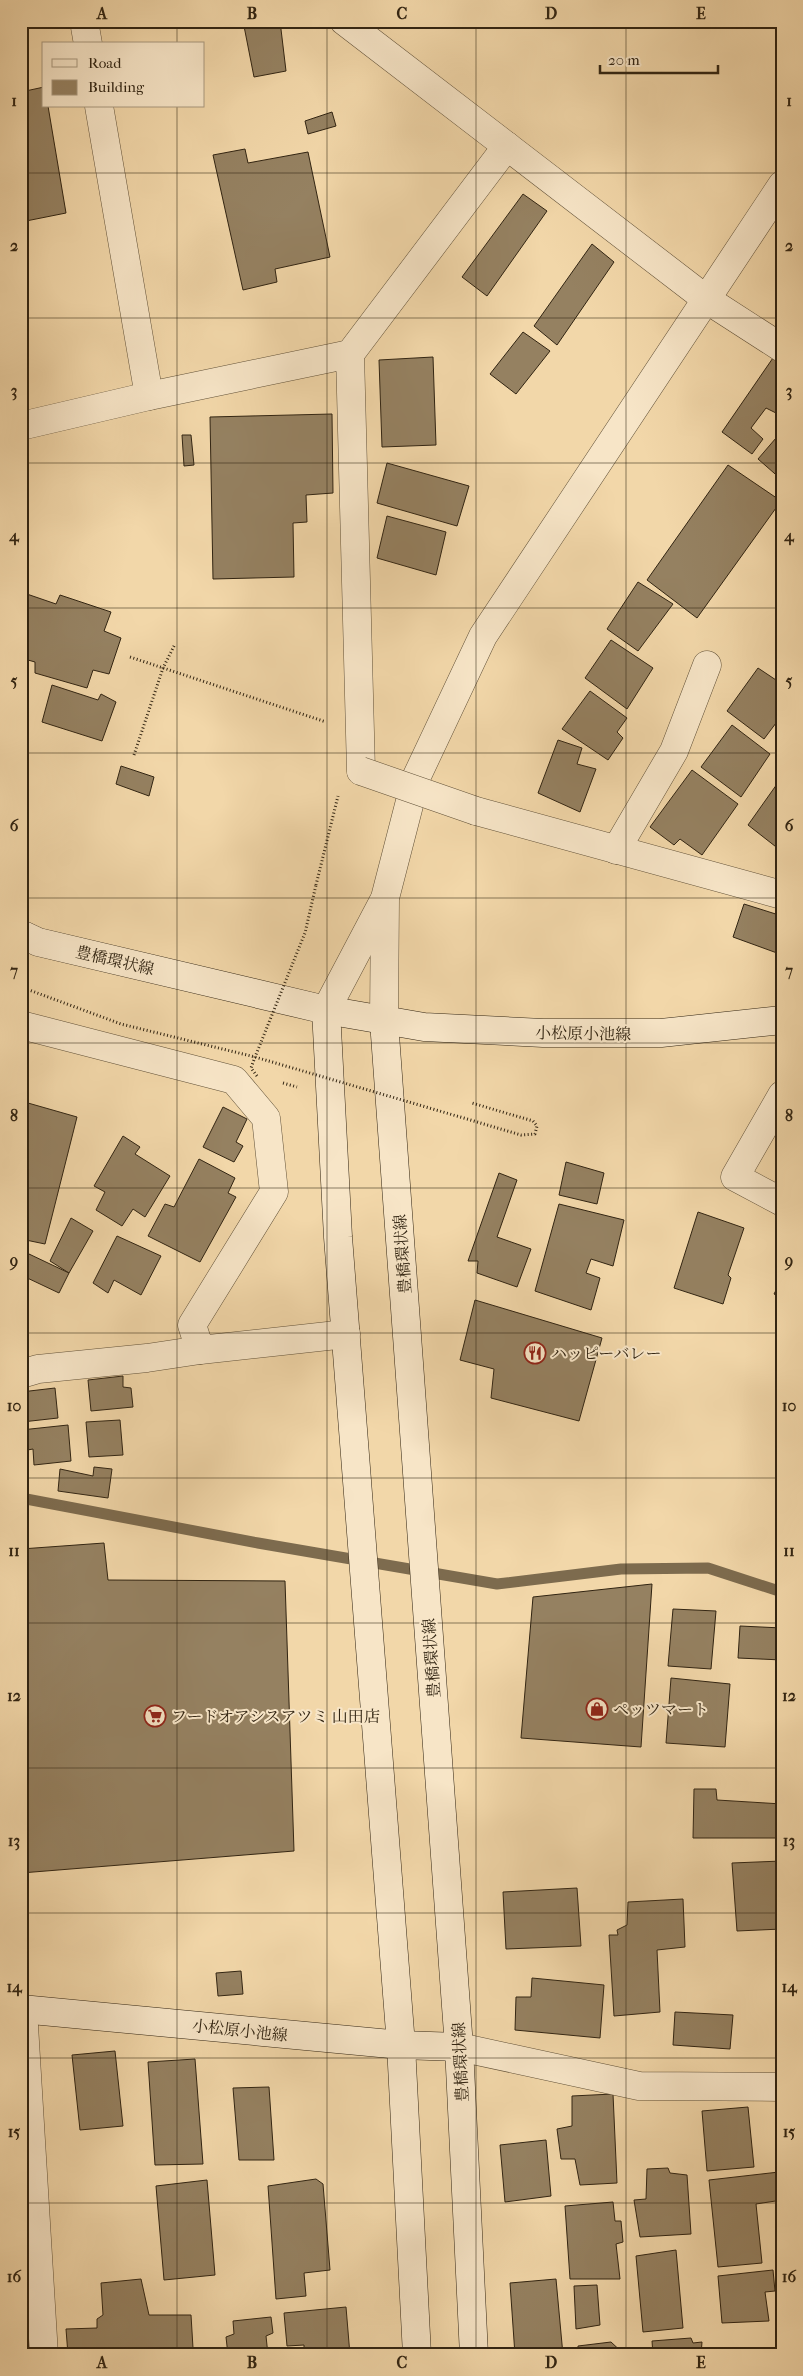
<svg xmlns="http://www.w3.org/2000/svg" width="803" height="2376" font-family="'IM FELL French Canon','Noto Serif JP',serif">
<style>
.lines{fill:none;stroke-linecap:round;stroke-linejoin:round}
.stream{stroke:#7d6b4e;stroke-width:11}
.building{fill:#958161;stroke:#312412}
.minor-casing{stroke:#615138;stroke-width:29}
.tertiary-casing{stroke:#615138;stroke-width:29}
.secondary-casing{stroke:#312412;stroke-width:29}
.path{stroke:#312412;stroke-width:3;stroke-dasharray:1 2.5;stroke-linecap:butt}
.minor{stroke:#f7e5c7;stroke-width:28}
.tertiary{stroke:#f7e5c7;stroke-width:28}
.secondary{stroke:#f7e5c7;stroke-width:28}
.minor-bridge-casing{stroke:#615138;stroke-width:29;stroke-linecap:butt}
.path-bridge{stroke:#312412;stroke-width:3;stroke-dasharray:1 2.5;stroke-linecap:butt}
.minor-bridge{stroke:#f7e5c7;stroke-width:28}
.grid{fill:none;stroke:#312412;stroke-width:1;stroke-opacity:0.55}
.labels{text-anchor:middle;stroke-width:4;stroke-linejoin:round;paint-order:stroke}
.street-label{font-size:16px;fill:#312412;stroke:#f7e5c7}
.poi-label{font-size:16px;fill:#312412;stroke:#f7e5c7;text-anchor:start}
.neatline{fill:none;stroke:#312412;stroke-width:2}
.grid-label{font-size:16px;text-anchor:middle;font-weight:bold;fill:#312412}
</style>
<rect width="100%" height="100%" fill="#f2d7a9"/>
<filter id="stains"><feTurbulence type="fractalNoise" baseFrequency=".004" numOctaves="4"/><feColorMatrix values="0 0 0 0 .2 0 0 0 0 .09 0 0 0 0 .02 0 0 0 .5 -.17"/></filter>
<radialGradient id="worn" r=".72"><stop offset=".6" stop-color="#630" stop-opacity="0"/><stop offset="1" stop-color="#630" stop-opacity=".3"/></radialGradient>
<g class="lines">
<polyline class="stream" points="21,1498 258,1543 497,1584 621,1569 708,1568 782,1592"/>
</g>
<g class="building">
<polygon points="243,21 280,21 286,71 254,77"/>
<polygon points="44,87 44,106 48,106 66,213 21,222 21,92"/>
<polygon points="332,112 336,126 308,134 305,121"/>
<polygon points="245,149 248,163 308,152 330,257 275,269 277,282 243,290 213,155"/>
<polygon points="523,194 547,211 487,296 462,277"/>
<polygon points="592,244 614,262 557,345 534,326"/>
<polygon points="523,332 550,351 516,394 490,374"/>
<polygon points="775,355 782,361 782,416 766,408 751,428 763,439 752,454 722,432"/>
<polygon points="433,357 436,445 382,447 379,360"/>
<polygon points="332,414 333,493 306,495 307,522 293,523 294,577 213,579 210,417"/>
<polygon points="782,431 782,480 758,459"/>
<polygon points="182,435 191,435 194,465 184,466"/>
<polygon points="387,463 469,486 457,526 377,503"/>
<polygon points="728,465 781,501 697,618 647,580"/>
<polygon points="387,516 446,532 436,575 377,558"/>
<polygon points="638,582 673,604 638,651 607,629"/>
<polygon points="21,592 56,604 60,595 111,612 104,631 121,638 109,674 93,670 87,688 35,673 35,662 21,658"/>
<polygon points="611,640 653,668 627,709 585,678"/>
<polygon points="758,668 782,684 782,715 764,739 727,711"/>
<polygon points="52,685 98,700 101,694 116,702 102,741 42,722"/>
<polygon points="590,691 627,718 617,732 623,738 608,760 562,729"/>
<polygon points="732,725 770,754 741,797 701,767"/>
<polygon points="558,740 582,748 577,764 596,769 580,812 538,793"/>
<polygon points="121,766 154,777 149,796 116,784"/>
<polygon points="692,770 738,804 702,855 680,839 674,845 650,827"/>
<polygon points="782,777 782,848 780,850 748,825"/>
<polygon points="744,904 782,916 782,944 777,953 733,937"/>
<polygon points="21,1101 77,1117 45,1244 21,1239"/>
<polygon points="223,1107 247,1119 236,1142 243,1146 234,1162 203,1147"/>
<polygon points="123,1136 140,1147 135,1154 170,1176 145,1217 133,1209 122,1226 96,1210 105,1192 94,1186"/>
<polygon points="199,1159 235,1178 228,1193 236,1197 200,1262 148,1236 165,1204 174,1207"/>
<polygon points="566,1162 604,1173 597,1204 559,1195"/>
<polygon points="499,1173 517,1180 497,1237 531,1249 517,1287 477,1273 478,1261 468,1261"/>
<polygon points="559,1204 624,1220 613,1266 591,1259 586,1273 600,1278 591,1310 535,1291"/>
<polygon points="698,1212 744,1228 728,1275 731,1278 723,1304 674,1288"/>
<polygon points="71,1218 93,1231 69,1273 50,1261"/>
<polygon points="117,1236 161,1256 141,1295 114,1280 108,1293 93,1283"/>
<polygon points="29,1254 69,1273 59,1293 21,1275"/>
<polygon points="782,1279 782,1298 774,1294"/>
<polygon points="475,1300 602,1338 579,1421 491,1398 494,1369 460,1360"/>
<polygon points="123,1376 123,1387 131,1388 133,1407 91,1411 88,1380"/>
<polygon points="55,1388 58,1418 22,1422 21,1392"/>
<polygon points="120,1420 123,1455 89,1457 86,1422"/>
<polygon points="68,1425 71,1461 34,1465 33,1449 22,1451 21,1430"/>
<polygon points="94,1467 112,1469 108,1498 58,1491 60,1469 93,1476"/>
<polygon points="104,1543 108,1580 285,1581 294,1851 21,1873 21,1549"/>
<polygon points="652,1584 641,1747 521,1738 533,1597"/>
<polygon points="673,1609 716,1611 711,1669 668,1666"/>
<polygon points="740,1626 782,1628 782,1660 738,1658"/>
<polygon points="671,1678 730,1684 725,1747 666,1743"/>
<polygon points="694,1789 716,1789 717,1800 782,1804 781,1838 693,1838"/>
<polygon points="782,1861 782,1929 737,1931 732,1863"/>
<polygon points="577,1888 581,1946 506,1949 503,1892"/>
<polygon points="683,1899 685,1947 657,1950 660,2012 614,2016 609,1935 618,1935 617,1930 627,1925 628,1902"/>
<polygon points="241,1971 243,1994 218,1996 216,1973"/>
<polygon points="532,1978 604,1985 600,2038 515,2030 516,1997 531,1997"/>
<polygon points="675,2012 733,2015 730,2049 673,2045"/>
<polygon points="115,2051 123,2126 80,2130 72,2055"/>
<polygon points="195,2059 203,2164 155,2165 148,2062"/>
<polygon points="269,2087 274,2160 239,2160 233,2088"/>
<polygon points="613,2094 617,2183 580,2185 575,2159 561,2159 557,2129 572,2126 572,2096"/>
<polygon points="748,2107 754,2167 707,2171 702,2111"/>
<polygon points="546,2140 551,2196 505,2202 500,2145"/>
<polygon points="668,2168 670,2173 687,2175 691,2234 640,2237 634,2200 646,2199 647,2169"/>
<polygon points="779,2172 782,2200 756,2204 762,2263 718,2267 709,2180"/>
<polygon points="316,2179 323,2184 330,2270 304,2273 306,2296 276,2299 268,2186"/>
<polygon points="207,2180 215,2275 164,2280 156,2186"/>
<polygon points="613,2202 615,2221 621,2221 623,2242 616,2244 620,2279 570,2279 565,2206"/>
<polygon points="676,2250 683,2328 643,2332 636,2256"/>
<polygon points="773,2270 775,2291 765,2292 769,2321 722,2323 718,2276"/>
<polygon points="141,2279 149,2315 191,2315 193,2348 68,2355 66,2329 97,2328 97,2319 103,2315 101,2283"/>
<polygon points="556,2279 563,2355 515,2355 510,2283"/>
<polygon points="597,2285 600,2325 576,2329 574,2286"/>
<polygon points="346,2307 350,2355 304,2355 304,2345 287,2346 284,2313"/>
<polygon points="271,2317 273,2333 266,2336 268,2355 228,2355 226,2337 234,2334 233,2321"/>
<polygon points="691,2338 693,2343 702,2342 701,2355 653,2355 652,2341"/>
<polygon points="611,2342 625,2355 578,2355 578,2346"/>
</g>
<g class="lines">
<g class="minor-casing">
<g id="minor">
<polyline points="84,21 88,44"/>
<polyline points="344,21 706,299 782,348"/>
<polyline points="99,106 149,396"/>
<polyline points="350,354 507,146"/>
<polyline points="21,426 149,396 350,354 361,771"/>
<polyline points="476,811 782,895"/>
<polyline points="616,850 674,751 707,665"/>
<polyline points="21,1025 234,1080 266,1118 274,1192 192,1325 200,1350 346,1334"/>
<polyline points="782,1095 735,1177 782,1202"/>
<polyline points="21,1374 38,1369 147,1358 200,1350"/>
<polyline points="23,2009 44,2355"/>
</g>
</g>
<g class="tertiary-casing">
<g id="tertiary">
<polyline points="326,1010 383,902"/>
<polyline points="384,1021 385,898 416,778 483,636 782,185"/>
<polyline points="459,2047 639,2086 782,2087"/>
</g>
</g>
<g class="secondary-casing">
<g id="secondary">
<polyline points="21,934 38,942 326,1010 424,1027 543,1033 661,1033 782,1020"/>
<polyline points="326,1010 338,1237 401,2045 417,2355"/>
<polyline points="384,1021 459,2047 474,2355"/>
<polyline points="21,2009 401,2045 459,2047"/>
</g>
</g>
<g class="path">
<polyline points="130,657 326,722"/>
<polyline points="134,755 163,668 175,644"/>
<polyline points="316,885 338,796"/>
<polyline points="283,1083 297,1087"/>
<polyline points="467,1119 521,1135 535,1134 537,1126 533,1121 472,1103"/>
</g>
<use href="#minor" class="minor"/>
<use href="#tertiary" class="tertiary"/>
<use href="#secondary" class="secondary"/>
<g class="minor-bridge-casing">
<polyline id="minor-bridge" points="361,771 476,811"/>
</g>
<g class="path-bridge">
<polyline points="21,987 121,1024 255,1057 467,1119"/>
<polyline points="257,1076 251,1068 255,1057 305,933 316,885"/>
</g>
<use href="#minor-bridge" class="minor-bridge"/>
</g>
<path class="grid" d="M177,21V44M327,21V2355M476,21V2355M626,21V2355M177,106V2355M21,173H782M21,318H782M21,463H782M21,608H782M21,753H782M21,898H782M21,1043H782M21,1188H782M21,1333H782M21,1478H782M21,1623H782M21,1768H782M21,1913H782M21,2058H782M21,2203H782"/>
<defs>
<g id="restaurant-ring" transform="scale(1.125)"><circle r="9.5" fill="#f7e5c7" stroke="#8f2418" stroke-width="1.5"/><path d="M-5-6h1v4h1v-4h1v4h1v-4h1v5L-1.5 .5V6h-2V.5L-5-1ZM5-6V6H3V1.5H1.5Q1.5-4 5-6Z" fill="#8f2418"/></g>
<g id="shop-ring" transform="scale(1.125)"><circle r="9.5" fill="#f7e5c7" stroke="#8f2418" stroke-width="1.5"/><path d="M-5-2.5h2.3a2.7 3.5 0 0 1 5.4 0H5L5.5 6h-11ZM-1.5-2.5h3a1.5 2.3 0 0 0-3 0Z" fill="#8f2418"/></g>
<g id="supermarket-ring" transform="scale(1.125)"><circle r="9.5" fill="#f7e5c7" stroke="#8f2418" stroke-width="1.5"/><path d="M-6-5.5h2.5l.6 2H6L4.5 2H-2.5L-4.4-4H-6ZM-1.5 3.2a1.3 1.3 0 1 0 .1 0ZM3 3.2a1.3 1.3 0 1 0 .1 0Z" fill="#8f2418"/></g>
</defs>
<g fill-rule="evenodd">
<use href="#restaurant-ring" x="535" y="1353"/>
<use href="#shop-ring" x="597" y="1709"/>
<use href="#supermarket-ring" x="155" y="1716"/>
</g>
<g class="labels">
<g class="street-label">
<text transform="translate(115 960) rotate(13)" y="6">豊橋環状線</text>
<text transform="translate(583 1033) rotate(1)" y="6">小松原小池線</text>
<text transform="translate(402 1254) rotate(-94)" y="6">豊橋環状線</text>
<text transform="translate(431 1658) rotate(-94)" y="6">豊橋環状線</text>
<text transform="translate(240 2030) rotate(6)" y="6">小松原小池線</text>
<text transform="translate(460 2062) rotate(-93)" y="6">豊橋環状線</text>
</g>
<g class="poi-label">
<text x="551" y="1359">ハッピーバレー</text>
<text x="613" y="1715">ペッツマート</text>
<text x="171" y="1722">フードオアシスアツミ 山田店</text>
</g>
</g>
<rect width="803" height="2376" fill="none" stroke="#f2d7a9" stroke-width="55"/>
<rect x="42" y="42" width="162" height="65" fill="#f7e5c7" stroke="#a8987f"/>
<rect x="52" y="59" width="25" height="8" fill="#f7e5c7" stroke="#a8987f"/>
<text x="88" y="68" font-size="15" fill="#312412">Road</text>
<rect x="52" y="80" width="25" height="15" fill="#958161" stroke="#a8987f"/>
<text x="88" y="92" font-size="15" fill="#312412">Building</text>
<path d="M600 65v8h118v-8" fill="none" stroke="#312412" stroke-width="2.5"/>
<text x="608" y="65" font-size="15" fill="#312412" stroke="#f7e5c7" stroke-width="4" paint-order="stroke">20 m</text>
<rect x="28" y="28" width="748" height="2320" class="neatline"/>
<g class="grid-label">
<text x="102" y="19">A</text>
<text x="252" y="19">B</text>
<text x="402" y="19">C</text>
<text x="551" y="19">D</text>
<text x="701" y="19">E</text>
<text x="14" y="106">1</text>
<text x="789" y="106">1</text>
<text x="14" y="251">2</text>
<text x="789" y="251">2</text>
<text x="14" y="396">3</text>
<text x="789" y="396">3</text>
<text x="14" y="541">4</text>
<text x="789" y="541">4</text>
<text x="14" y="686">5</text>
<text x="789" y="686">5</text>
<text x="14" y="831">6</text>
<text x="789" y="831">6</text>
<text x="14" y="976">7</text>
<text x="789" y="976">7</text>
<text x="14" y="1121">8</text>
<text x="789" y="1121">8</text>
<text x="14" y="1266">9</text>
<text x="789" y="1266">9</text>
<text x="14" y="1411">10</text>
<text x="789" y="1411">10</text>
<text x="14" y="1556">11</text>
<text x="789" y="1556">11</text>
<text x="14" y="1701">12</text>
<text x="789" y="1701">12</text>
<text x="14" y="1846">13</text>
<text x="789" y="1846">13</text>
<text x="14" y="1992">14</text>
<text x="789" y="1992">14</text>
<text x="14" y="2137">15</text>
<text x="789" y="2137">15</text>
<text x="14" y="2282">16</text>
<text x="789" y="2282">16</text>
<text x="102" y="2368">A</text>
<text x="252" y="2368">B</text>
<text x="402" y="2368">C</text>
<text x="551" y="2368">D</text>
<text x="701" y="2368">E</text>
</g>
<rect width="100%" height="100%" filter="url(#stains)"/>
<rect width="100%" height="100%" fill="url(#worn)"/>
</svg>
